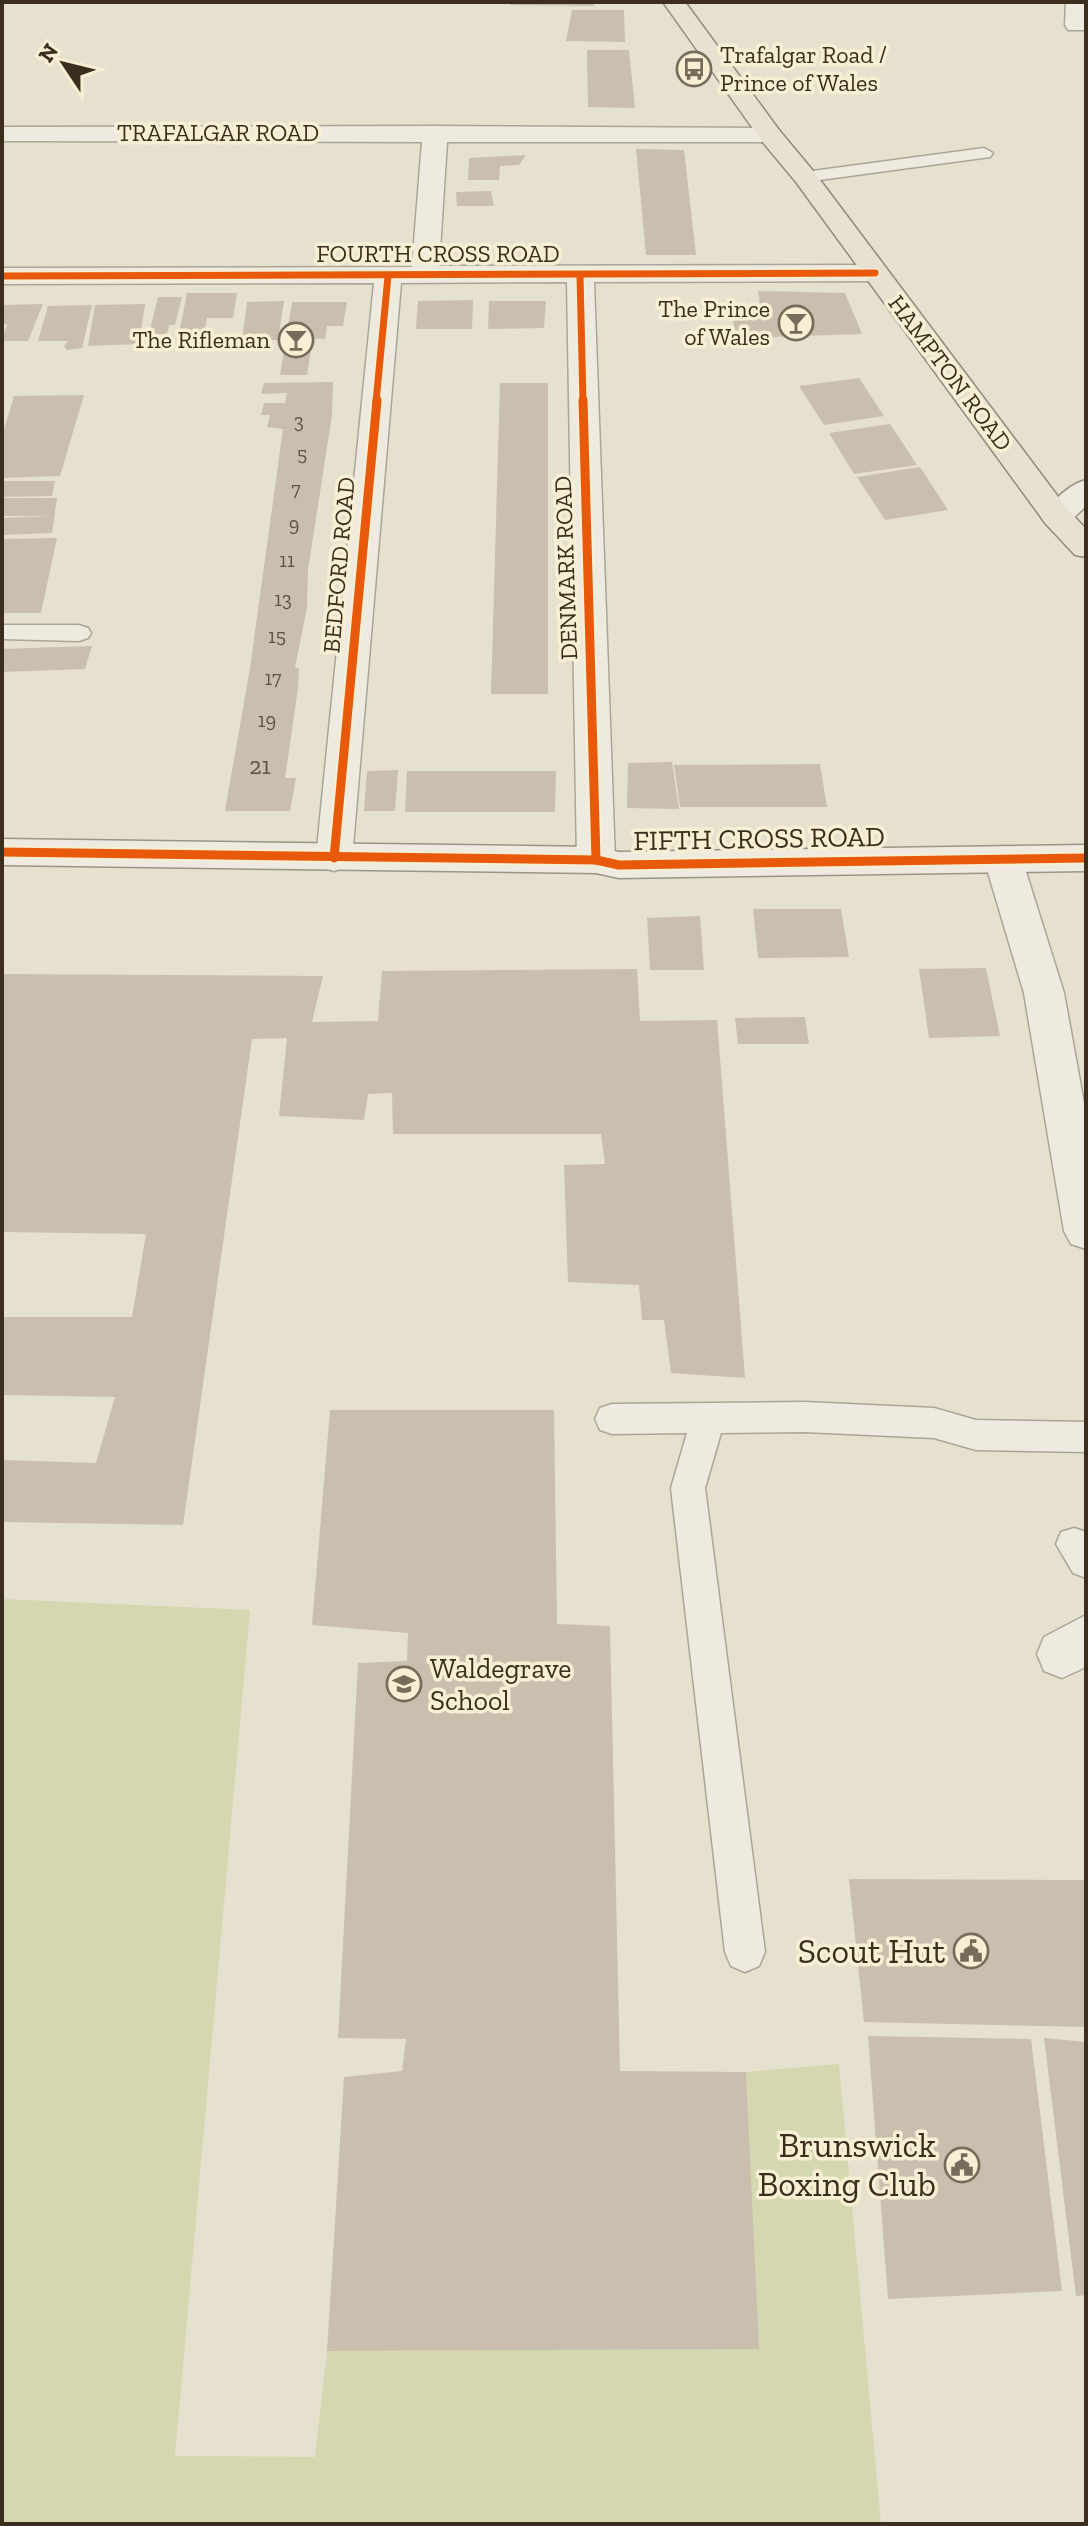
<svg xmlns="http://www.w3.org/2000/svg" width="1088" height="2526" font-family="'Zilla Slab',serif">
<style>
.green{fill:#d4d7b0}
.building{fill:#cabeaf}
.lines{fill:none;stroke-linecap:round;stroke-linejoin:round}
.lane-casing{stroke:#aba597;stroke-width:3}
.street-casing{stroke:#aba597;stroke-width:3}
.secondary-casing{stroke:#9b9486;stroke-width:3}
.primary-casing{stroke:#918a7e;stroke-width:3}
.lane{fill:#eeeae0;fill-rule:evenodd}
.street{fill:#eeeae0;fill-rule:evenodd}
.secondary{fill:#eeeae0;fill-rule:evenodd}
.primary{fill:#e6e1d1;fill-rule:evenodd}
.cycleway-far1-casing{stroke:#f7efd4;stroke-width:10}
.cycleway-casing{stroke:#f7efd4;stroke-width:13}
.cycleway-far1{stroke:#e8590c;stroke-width:7}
.cycleway{stroke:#e8590c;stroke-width:9}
.labels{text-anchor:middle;stroke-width:7;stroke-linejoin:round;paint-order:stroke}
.far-number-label{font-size:20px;fill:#5f5242}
.far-poi-label{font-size:24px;fill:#3b2e1e;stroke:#f7efd4;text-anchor:end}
.far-street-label{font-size:24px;fill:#3b2e1e;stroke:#f7efd4}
.number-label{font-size:24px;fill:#5f5242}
.street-label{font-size:28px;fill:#3b2e1e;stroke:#f7efd4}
.poi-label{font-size:28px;fill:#3b2e1e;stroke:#f7efd4;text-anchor:start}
.near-poi-label{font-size:34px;fill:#3b2e1e;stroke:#f7efd4;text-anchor:end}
</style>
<rect width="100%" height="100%" fill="#e6e0ce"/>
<polygon class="green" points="2,1599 250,1610 175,2456 315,2457 327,2351 758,2349 746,2072 839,2064 881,2524 2,2524"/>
<g class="building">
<polygon points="510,2 594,2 594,6 510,5"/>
<polygon points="572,10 624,10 625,42 566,41"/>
<polygon points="587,50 629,50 635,108 588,107"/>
<polygon points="636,149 684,150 696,255 646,255"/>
<polygon points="526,155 519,165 500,166 499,180 468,180 469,158"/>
<polygon points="491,191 494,206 457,206 456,192"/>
<polygon points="758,291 845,293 862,334 737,338 731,313 761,312"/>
<polygon points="187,293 237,293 233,318 207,318 203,339 178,339"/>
<polygon points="158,297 182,297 175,325 169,325 167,334 149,334"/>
<polygon points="473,300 472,329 416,329 418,301"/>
<polygon points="284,301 278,340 242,340 247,302"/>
<polygon points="489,301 546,301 544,328 488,329"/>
<polygon points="292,302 347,302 343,326 327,326 325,339 307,338 306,342 312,342 307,375 280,375"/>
<polygon points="43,304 28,341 2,341 7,324 2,324 2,305"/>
<polygon points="145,304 139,344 88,346 95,305"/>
<polygon points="92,305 82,348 67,350 64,346 68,341 38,341 48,306"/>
<polygon points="859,378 884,416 824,425 799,386"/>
<polygon points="333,382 332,415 308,570 307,607 295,668 299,668 298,688 285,778 296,778 290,811 225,811 250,668 283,429 267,427 270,415 261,415 264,403 285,403 287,393 261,394 264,383"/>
<polygon points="500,383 548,383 548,694 491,694"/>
<polygon points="84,395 60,476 2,478 2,436 14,396"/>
<polygon points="890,424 917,465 854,474 829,433"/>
<polygon points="920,467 948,510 885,520 857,477"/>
<polygon points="2,481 55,481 52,496 2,497"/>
<polygon points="2,498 57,498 52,533 2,535 2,518 50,516 2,516"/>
<polygon points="57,538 41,613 2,613 2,539"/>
<polygon points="92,646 85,669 2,672 2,649"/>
<polygon points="672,762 679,809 627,808 628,763"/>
<polygon points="820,764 827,807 680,807 674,765"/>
<polygon points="398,770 395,811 364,811 367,771"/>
<polygon points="407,771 556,771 555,812 405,812"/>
<polygon points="753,909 841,909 849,957 758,958"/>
<polygon points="700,916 704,970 650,970 647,918"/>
<polygon points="986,968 1000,1036 929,1038 919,969"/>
<polygon points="637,969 640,1021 717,1020 745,1378 671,1373 664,1320 642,1320 639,1285 568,1282 564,1165 605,1164 601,1134 393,1134 392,1093 368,1094 364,1120 279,1116 287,1038 252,1039 183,1525 2,1522 2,1460 96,1463 115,1397 2,1395 2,1317 132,1317 146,1234 2,1232 2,974 323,976 312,1022 378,1021 382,971"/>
<polygon points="805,1017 809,1044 738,1044 735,1018"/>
<polygon points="330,1410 554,1410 557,1624 610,1626 620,2071 746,2072 759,2349 327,2351 344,2077 402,2071 406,2039 338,2038 358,1663 407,1661 408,1633 312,1625"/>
<polygon points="849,1879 1086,1880 1086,2027 864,2022"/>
<polygon points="868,2036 1031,2039 1062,2291 888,2299"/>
<polygon points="1044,2038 1086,2042 1086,2295 1076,2296"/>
</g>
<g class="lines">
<g class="lane-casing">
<g id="lane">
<polygon points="984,148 993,153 990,157 805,182 796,177 805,172"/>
<polygon points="2,625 79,625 88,628 91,633 88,638 79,641 2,639"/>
<polygon points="805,1402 934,1408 976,1420 1086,1422 1086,1452 976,1450 934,1438 805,1432 721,1433 705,1488 765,1952 759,1966 745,1972 731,1966 725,1952 671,1488 687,1433 612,1434 600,1430 595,1419 600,1408 612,1404"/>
<polygon points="1074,1528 1086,1532 1086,1578 1073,1573 1056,1544 1061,1532"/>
</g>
</g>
<g class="street-casing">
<g id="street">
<polygon points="1066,2 1086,2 1084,30 1068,30 1065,25"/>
<polygon points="435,126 770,128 779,130 782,135 779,140 770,142 447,142 439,266 875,265 884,267 888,273 884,279 875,281 594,282 615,860 609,869 596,873 583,869 577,860 567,282 401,283 352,858 347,867 334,871 321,867 316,858 374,283 2,284 2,268 412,267 422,142 2,141 2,127"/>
<polygon points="1003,846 1016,850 1022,859 1064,993 1086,1114 1086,1249 1071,1244 1064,1231 1024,993 984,859 990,850"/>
<polygon points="1086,1615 1086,1667 1062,1678 1044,1671 1037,1654 1044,1637"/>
</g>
</g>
<g class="secondary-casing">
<g id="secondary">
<path d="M1086,480V506C1073,519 1065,528 1046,524L1041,517C1052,502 1069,484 1086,480Z"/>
<polygon points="2,839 596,847 619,852 1086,845 1086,871 619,878 596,873 2,865"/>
</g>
</g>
<g class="primary-casing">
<polygon id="primary" points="663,2 685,2 779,130 814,172 1068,510 1086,529 1086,557 1075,555 1046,524 796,182 761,140"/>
</g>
<use href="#lane" class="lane"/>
<use href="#street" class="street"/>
<use href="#secondary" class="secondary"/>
<use href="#primary" class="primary"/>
<g class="cycleway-far1-casing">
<g id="cycleway-far1">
<polyline points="2,276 875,273"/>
<polyline points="580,276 583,402"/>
<polyline points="376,402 388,276"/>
</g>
</g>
<g class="cycleway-casing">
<g id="cycleway">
<polyline points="583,400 596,860"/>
<polyline points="2,852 596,860 619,865 1086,858"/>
<polyline points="334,858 377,400"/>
</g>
</g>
<use href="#cycleway-far1" class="cycleway-far1"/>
<use href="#cycleway" class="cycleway"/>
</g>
<defs>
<g id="bus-ring" transform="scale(1.8)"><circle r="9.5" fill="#f7efd4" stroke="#776c5c" stroke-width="1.5"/><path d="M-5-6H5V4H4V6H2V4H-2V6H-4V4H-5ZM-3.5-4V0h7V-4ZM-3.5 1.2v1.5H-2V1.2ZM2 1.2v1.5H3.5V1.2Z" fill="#776c5c"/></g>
<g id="bar-ring" transform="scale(1.8)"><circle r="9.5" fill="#f7efd4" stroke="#776c5c" stroke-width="1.5"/><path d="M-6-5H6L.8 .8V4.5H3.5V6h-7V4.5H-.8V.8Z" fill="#776c5c"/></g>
<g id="school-ring" transform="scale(1.8)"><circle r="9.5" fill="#f7efd4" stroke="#776c5c" stroke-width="1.5"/><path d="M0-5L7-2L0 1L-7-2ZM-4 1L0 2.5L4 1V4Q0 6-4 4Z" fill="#776c5c"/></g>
<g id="civic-ring" transform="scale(1.8)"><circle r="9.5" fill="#f7efd4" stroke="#776c5c" stroke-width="1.5"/><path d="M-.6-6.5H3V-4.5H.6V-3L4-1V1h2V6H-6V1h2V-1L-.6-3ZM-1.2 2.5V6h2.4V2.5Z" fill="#776c5c"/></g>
</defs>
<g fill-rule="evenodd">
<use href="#bus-ring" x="694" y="69"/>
<use href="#bar-ring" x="796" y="323"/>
<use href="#bar-ring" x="296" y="340"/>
<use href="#school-ring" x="404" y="1684"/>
<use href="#civic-ring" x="971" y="1951"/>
<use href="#civic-ring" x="962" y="2165"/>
</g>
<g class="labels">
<g class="far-number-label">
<text x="299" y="428">3</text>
<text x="302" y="461">5</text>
<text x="296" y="496">7</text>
<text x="294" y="531">9</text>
<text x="287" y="567">11</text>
<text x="283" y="606">13</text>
<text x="277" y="643">15</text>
<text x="273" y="685">17</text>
<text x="267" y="727">19</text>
</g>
<g class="far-poi-label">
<text x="720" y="63" text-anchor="start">Trafalgar Road /<tspan x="720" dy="28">Prince of Wales</tspan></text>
<text x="770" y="317">The Prince<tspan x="770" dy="28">of Wales</tspan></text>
<text x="270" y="348">The Rifleman</text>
</g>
<g class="far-street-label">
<text x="218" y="141">TRAFALGAR ROAD</text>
<text x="438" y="262">FOURTH CROSS ROAD</text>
<text transform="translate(950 373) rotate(53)" y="8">HAMPTON ROAD</text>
<text transform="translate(339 565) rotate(-85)" y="8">BEDFORD ROAD</text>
<text transform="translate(566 568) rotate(-92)" y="8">DENMARK ROAD</text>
</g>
<g class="number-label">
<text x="260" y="774">21</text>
</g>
<g class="street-label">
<text transform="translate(759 838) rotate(-1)" y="10">FIFTH CROSS ROAD</text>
</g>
<g class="poi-label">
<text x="430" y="1678">Waldegrave<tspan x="430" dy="32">School</tspan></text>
</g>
<g class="near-poi-label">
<text x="945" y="1963">Scout Hut</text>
<text x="936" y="2157">Brunswick<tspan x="936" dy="39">Boxing Club</tspan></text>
</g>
</g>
<rect width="1088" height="2526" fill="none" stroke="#3b2e1e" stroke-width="8"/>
<g transform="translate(64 64) rotate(305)" stroke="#f7efd4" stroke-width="6" paint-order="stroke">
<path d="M0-6L14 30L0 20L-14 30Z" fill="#3b2e1e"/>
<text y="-12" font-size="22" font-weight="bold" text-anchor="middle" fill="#3b2e1e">N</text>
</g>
</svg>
